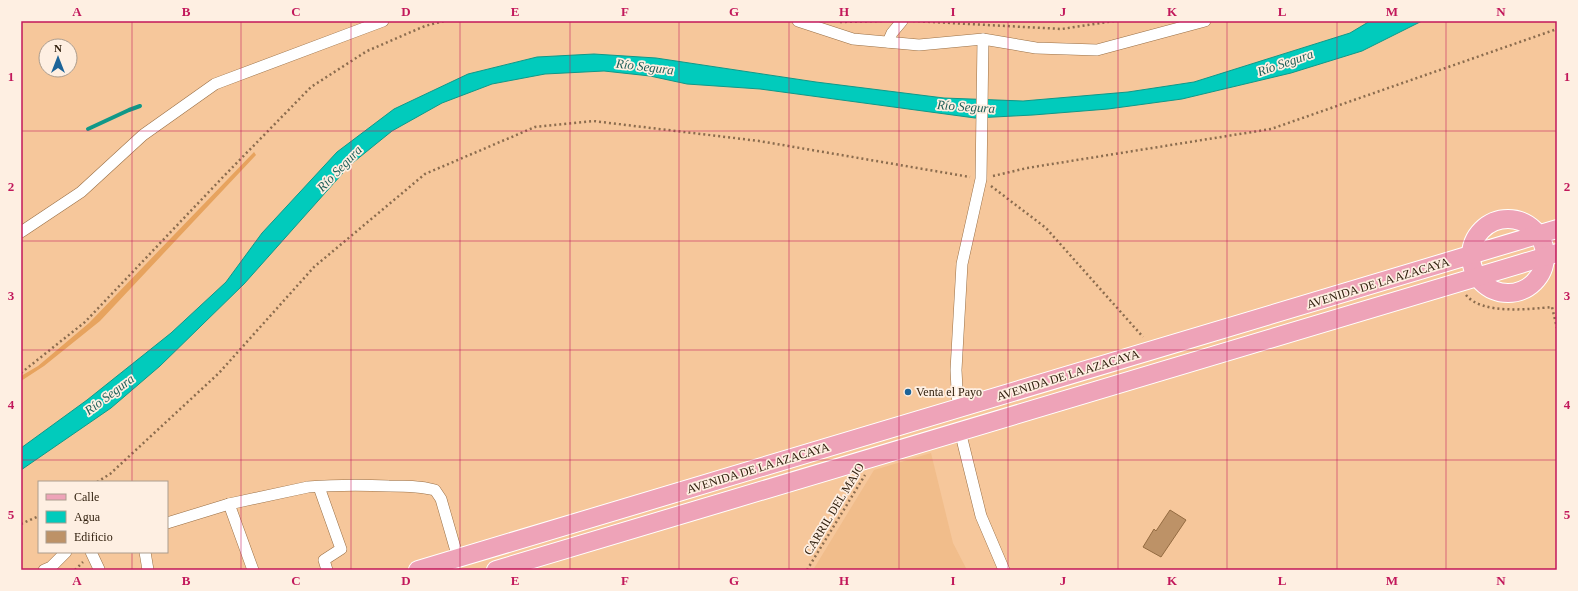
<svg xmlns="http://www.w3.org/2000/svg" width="1578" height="591" font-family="Georgia,serif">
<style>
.built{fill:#f1bd8b}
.green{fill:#e7a35e}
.water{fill:#01cbbc;stroke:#109888}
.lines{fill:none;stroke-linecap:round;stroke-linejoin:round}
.stream{stroke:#109888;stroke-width:4}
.building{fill:#bd9267;stroke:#946b41}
.minor-casing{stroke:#996f45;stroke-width:12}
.primary-casing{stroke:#fff;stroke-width:20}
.path{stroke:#8b6c4e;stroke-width:2.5;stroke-dasharray:2 3;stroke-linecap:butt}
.minor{stroke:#fff;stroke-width:11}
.primary{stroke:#eea3b8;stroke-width:18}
.grid{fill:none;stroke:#c2185b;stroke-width:1;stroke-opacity:0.55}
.poi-dot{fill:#1d6498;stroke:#feefe2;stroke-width:1.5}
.labels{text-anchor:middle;stroke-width:3.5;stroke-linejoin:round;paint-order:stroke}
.street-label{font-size:12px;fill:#32210f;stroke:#feefe2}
.poi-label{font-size:12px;fill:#32210f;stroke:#feefe2;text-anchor:start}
.water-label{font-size:13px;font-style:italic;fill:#1e5f58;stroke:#feefe2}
.neatline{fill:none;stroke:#c2185b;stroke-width:1.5}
.grid-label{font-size:13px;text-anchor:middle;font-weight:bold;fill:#c2185b}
</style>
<rect width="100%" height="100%" fill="#f6c79b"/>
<polygon class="built" points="931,453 953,543 967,570 813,570 874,470"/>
<polygon class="green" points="254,152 256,155 100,321 44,366 21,381 21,376 38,366 89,323"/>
<polygon class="water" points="1370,21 1422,21 1362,51 1291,73 1182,99 1108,109 1033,115 975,118 760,89 687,84 650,76 604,71 545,74 492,84 442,103 392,131 350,165 244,284 160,366 111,408 21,470 21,448 87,400 171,333 226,282 262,233 337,152 394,109 468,74 537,57 594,54 656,58 816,82 944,98 1023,101 1128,92 1194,82 1350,33"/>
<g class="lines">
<polyline class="stream" points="88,129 129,110 140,106"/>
</g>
<polygon class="building" points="1170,510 1186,520 1161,557 1143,547 1154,529 1156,531"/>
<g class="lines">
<g class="minor-casing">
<g id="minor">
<polyline points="798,21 853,39 919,45 983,39 1036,48 1097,50 1205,21"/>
<polyline points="888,42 892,33 902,21"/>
<polyline points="21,232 81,192 143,135 215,84 383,21"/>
<polyline points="958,408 956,370 962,264 981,179 983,39"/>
<polyline points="960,431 981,516 1004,570"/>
<polyline points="319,487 341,549 324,560 327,570"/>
<polyline points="167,523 229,504"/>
<polyline points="91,552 99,569"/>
<polyline points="145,552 148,570"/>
<polyline points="44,570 51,567 66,552"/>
<path d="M253,570L229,504L308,487C334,485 362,485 389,486C405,486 420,486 435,490L441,499L458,558"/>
</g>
</g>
<g class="primary-casing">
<g id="primary">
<circle cx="1508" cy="256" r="37"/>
<polyline points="418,570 1557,229"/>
<polyline points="496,570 1557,253"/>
</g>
</g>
<g class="path">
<polyline points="913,21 1062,29 1114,21"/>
<polyline points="840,22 882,21"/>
<polyline points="993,176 1027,168 1271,129 1557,29"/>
<polyline points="991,186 1046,228 1143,337"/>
<path d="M1466,295C1482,315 1529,309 1552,307L1557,328"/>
<polyline points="21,373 85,322 223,177 311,87 367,51 425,26 444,21"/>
<polyline points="97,482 110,474 219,373 314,267 425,174 535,127 593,121 759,141 970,177"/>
<polyline points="21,524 39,516"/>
<polyline points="75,570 83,562"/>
<polyline points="807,570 865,475"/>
</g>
<use href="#minor" class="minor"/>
<use href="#primary" class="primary"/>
</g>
<path class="grid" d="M132,21V482M241,21V570M351,21V570M460,21V570M570,21V570M679,21V570M789,21V570M899,21V570M1008,21V570M1118,21V570M1227,21V570M1337,21V570M1446,21V570M21,131H1557M21,241H1557M21,350H1557M21,460H1557M132,552V570"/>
<circle class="poi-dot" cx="908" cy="392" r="4"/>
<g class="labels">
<g class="street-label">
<text transform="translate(1378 283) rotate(-17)" y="4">AVENIDA DE LA AZACAYA</text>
<text transform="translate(1068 375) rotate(-17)" y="4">AVENIDA DE LA AZACAYA</text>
<text transform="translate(758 468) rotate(-17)" y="4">AVENIDA DE LA AZACAYA</text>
<text transform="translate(834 509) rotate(-59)" y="4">CARRIL DEL MAJO</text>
</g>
<g class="poi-label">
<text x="916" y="396">Venta el Payo</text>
</g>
<g class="water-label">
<text transform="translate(1285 62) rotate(-19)" y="5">Río Segura</text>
<text transform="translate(645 66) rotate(7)" y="5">Río Segura</text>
<text transform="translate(966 106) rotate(4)" y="5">Río Segura</text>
<text transform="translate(339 168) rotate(-46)" y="5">Río Segura</text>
<text transform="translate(109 394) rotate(-37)" y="5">Río Segura</text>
</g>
</g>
<rect width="1578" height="591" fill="none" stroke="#feefe2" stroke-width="44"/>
<rect x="38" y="481" width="130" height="72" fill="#feefe2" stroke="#ac9d8e"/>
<rect x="46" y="494" width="20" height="6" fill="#eea3b8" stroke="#ac9d8e"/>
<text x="74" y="501" font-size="12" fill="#32210f">Calle</text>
<rect x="46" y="511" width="20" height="12" fill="#01cbbc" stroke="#ac9d8e"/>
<text x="74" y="521" font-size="12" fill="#32210f">Agua</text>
<rect x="46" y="531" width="20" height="12" fill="#bd9267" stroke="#ac9d8e"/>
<text x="74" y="541" font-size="12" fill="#32210f">Edificio</text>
<g transform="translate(58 58)"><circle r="19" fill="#feefe2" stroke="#ac9d8e"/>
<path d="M0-3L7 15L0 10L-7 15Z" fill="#1d6498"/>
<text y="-6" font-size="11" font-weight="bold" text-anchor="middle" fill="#32210f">N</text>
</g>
<rect x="22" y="22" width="1534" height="547" class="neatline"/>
<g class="grid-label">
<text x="77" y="16">A</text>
<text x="186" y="16">B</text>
<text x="296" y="16">C</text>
<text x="406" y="16">D</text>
<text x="515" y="16">E</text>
<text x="625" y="16">F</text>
<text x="734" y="16">G</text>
<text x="844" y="16">H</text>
<text x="953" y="16">I</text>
<text x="1063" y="16">J</text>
<text x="1172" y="16">K</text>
<text x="1282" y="16">L</text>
<text x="1392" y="16">M</text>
<text x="1501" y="16">N</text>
<text x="11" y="81">1</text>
<text x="1567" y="81">1</text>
<text x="11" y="191">2</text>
<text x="1567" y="191">2</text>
<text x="11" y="300">3</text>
<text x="1567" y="300">3</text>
<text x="11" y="409">4</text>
<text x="1567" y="409">4</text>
<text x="11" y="519">5</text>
<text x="1567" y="519">5</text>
<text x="77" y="585">A</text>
<text x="186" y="585">B</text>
<text x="296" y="585">C</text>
<text x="406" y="585">D</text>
<text x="515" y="585">E</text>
<text x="625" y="585">F</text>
<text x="734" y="585">G</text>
<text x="844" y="585">H</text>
<text x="953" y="585">I</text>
<text x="1063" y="585">J</text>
<text x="1172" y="585">K</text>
<text x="1282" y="585">L</text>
<text x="1392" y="585">M</text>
<text x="1501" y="585">N</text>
</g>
</svg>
